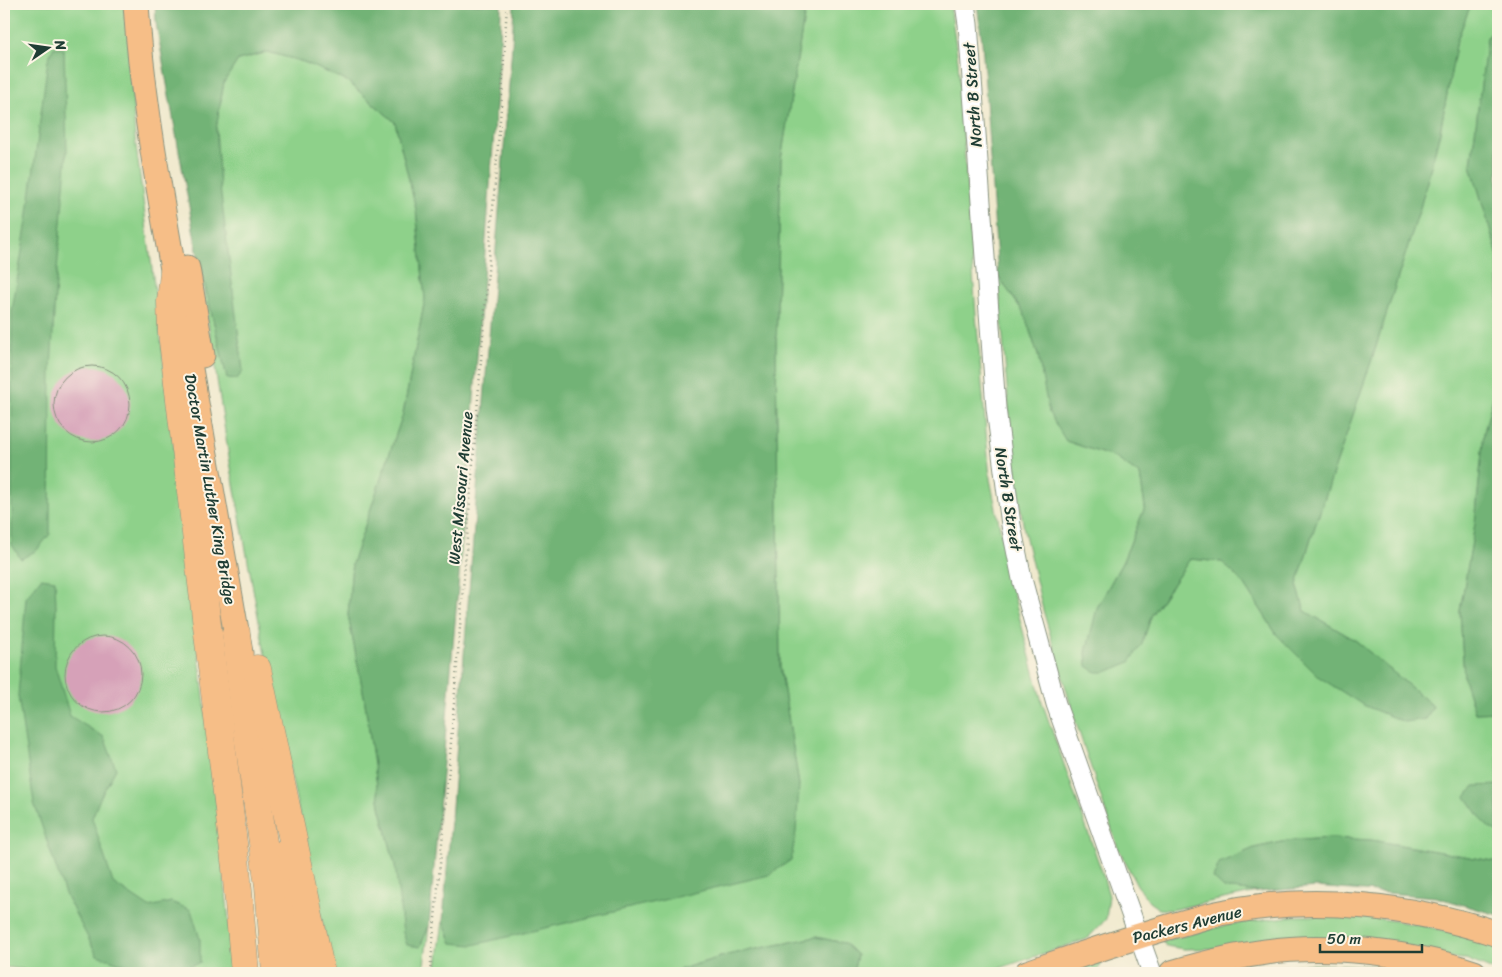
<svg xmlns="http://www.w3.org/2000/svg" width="1502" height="977" font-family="Sriracha,sans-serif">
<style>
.green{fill:#8ed18a;stroke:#56875f}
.forest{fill:#72b376;stroke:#487855}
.building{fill:#d6a1b8}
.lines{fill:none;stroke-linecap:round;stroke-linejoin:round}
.minor-casing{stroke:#889380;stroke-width:21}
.major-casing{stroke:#889380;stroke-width:27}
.highway-casing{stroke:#889380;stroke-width:29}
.path{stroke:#889380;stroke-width:2.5;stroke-dasharray:1 4;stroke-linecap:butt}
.minor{stroke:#fff;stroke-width:19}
.major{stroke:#f6be87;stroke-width:25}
.highway{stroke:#f6be87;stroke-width:28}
.labels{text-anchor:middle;stroke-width:4;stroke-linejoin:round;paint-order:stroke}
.street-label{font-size:16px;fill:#1f3d34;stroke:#fcf5e5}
</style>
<rect width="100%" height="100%" fill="#fcf5e5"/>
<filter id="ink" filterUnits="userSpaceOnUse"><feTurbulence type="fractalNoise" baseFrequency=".02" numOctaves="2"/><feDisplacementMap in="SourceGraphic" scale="10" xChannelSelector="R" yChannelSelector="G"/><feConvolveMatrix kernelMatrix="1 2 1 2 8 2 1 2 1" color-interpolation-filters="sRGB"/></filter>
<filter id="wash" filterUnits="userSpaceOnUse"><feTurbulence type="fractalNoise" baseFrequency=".0096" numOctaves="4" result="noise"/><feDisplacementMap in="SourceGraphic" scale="20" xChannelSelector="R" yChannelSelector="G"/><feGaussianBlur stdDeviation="1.12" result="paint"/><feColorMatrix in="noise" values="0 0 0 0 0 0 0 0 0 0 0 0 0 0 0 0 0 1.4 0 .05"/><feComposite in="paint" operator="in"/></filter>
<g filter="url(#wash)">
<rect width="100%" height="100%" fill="#f0e9cd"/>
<g class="green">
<polygon points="4,4 127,4 135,138 158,315 218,813 234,973 34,973 21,969 4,967"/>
<polygon points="806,4 950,4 958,61 976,315 990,479 1014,597 1042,702 1102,872 1109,896 1106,919 1087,939 985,973 853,973 857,955 844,943 816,937 727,955 668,973 436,973 443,921 452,943 799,785 780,666 776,349 781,160"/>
<polygon points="1471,4 1498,4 1498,28 1487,37 1471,165 1498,256 1498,379 1484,432 1475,524 1460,611 1464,678 1475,713 1498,712 1498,862 1371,840 1331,838 1287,841 1254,848 1224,888 1257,892 1170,910 1159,909 1149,902 1137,885 1118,848 1076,723 1043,610 1024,530 1012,449 998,276 1024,313 1066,441 1116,458 1140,475 1145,507 1123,561 1097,608 1142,644 1152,614 1190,559 1222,562 1245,585 1277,635 1426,719 1433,706 1355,640 1305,611 1297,585 1311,538 1372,359 1420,208 1440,132 1457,40"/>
<polygon points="268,52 304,62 347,81 395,122 416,209 425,299 403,414 352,564 348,615 364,696 380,806 395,865 420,947 429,926 423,973 333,973 264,649 228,451 198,256 227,378 216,129 224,82 238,60"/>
<path d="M1294,916C1316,916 1338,915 1360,917C1404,920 1456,932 1498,946V972L1466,959L1228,948L1184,949L1166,946L1162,941L1232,924Z"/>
<polygon points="1097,960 1102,962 1100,967 1094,973 1058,973"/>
<polygon points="1307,964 1385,966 1414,973 1224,973 1233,971"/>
</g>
<g class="forest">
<polygon points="155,4 501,4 500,53 472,424 429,926 420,947 407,945 403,933 395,865 380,806 364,696 348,615 352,564 403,414 425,299 416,209 395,122 347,81 304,62 268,52 238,60 224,82 216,129 220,187 243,371 237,379 227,378 198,256 156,23"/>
<polygon points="514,4 806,4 781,160 776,349 780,666 799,785 796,832 791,860 769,875 473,945 452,943 443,921 512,46"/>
<polygon points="977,4 1471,4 1457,40 1440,132 1420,208 1372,359 1311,538 1297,585 1305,611 1355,640 1433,706 1426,719 1404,722 1363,705 1319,677 1277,635 1245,585 1222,562 1190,559 1152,614 1142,644 1130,662 1106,672 1096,672 1087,666 1086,652 1097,608 1123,561 1145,507 1140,475 1116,458 1066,441 1049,413 1038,355 1024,313 998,276 982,41"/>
<polygon points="1498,28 1498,256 1471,165 1487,37"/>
<polygon points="54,47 64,49 67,151 55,295 51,370 50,534 37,550 21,559 12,545 12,311 27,221 48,59"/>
<polygon points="1498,379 1498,712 1475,713 1464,678 1460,611 1475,524 1484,432"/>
<polygon points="41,578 55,580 56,607 55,666 70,716 104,737 116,769 101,796 92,818 113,883 149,907 171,902 191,910 200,939 200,963 173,971 134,968 97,955 65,894 34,803 18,696 26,598"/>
<polygon points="1498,785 1498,833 1486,825 1466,797 1474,786"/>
<polygon points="1331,838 1371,840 1498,862 1498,915 1436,897 1316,887 1257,892 1224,888 1213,878 1219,863 1254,848 1287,841"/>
<polygon points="816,937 844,943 857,955 853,973 668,973 727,955"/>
</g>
<g id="blocks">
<g class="building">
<circle cx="92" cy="404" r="38"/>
<circle cx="103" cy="674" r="38"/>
</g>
</g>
</g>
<g filter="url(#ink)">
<use href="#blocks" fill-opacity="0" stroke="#889380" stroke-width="1"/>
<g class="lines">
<g class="minor-casing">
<polyline id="minor" points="965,4 968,24 996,408 1011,525 1022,579 1056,704 1152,973"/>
</g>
<g class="major-casing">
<g id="major">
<path d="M136,4C142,102 161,197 177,293"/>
<polyline points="187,268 202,355"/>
<polyline points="184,335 240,653"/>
<polyline points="277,854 296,973"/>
<path d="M1027,973C1080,955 1132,937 1186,922C1199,919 1212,914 1226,912C1316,894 1412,906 1498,934"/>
<path d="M1172,973C1203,964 1234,956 1266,952C1328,943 1415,953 1474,973"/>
</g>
</g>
<g class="highway-casing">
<g id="highway">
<polyline points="174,273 171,302 172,332 236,868 245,973"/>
<polyline points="236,633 245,713 269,886 276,973"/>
<polyline points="257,669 321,973"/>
</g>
</g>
<polyline class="path" points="430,973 449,767 502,94 507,4"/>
<use href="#minor" class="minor"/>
<use href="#major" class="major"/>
<use href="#highway" class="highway"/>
</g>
</g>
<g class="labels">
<g class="street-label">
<text transform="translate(972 95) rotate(-94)" y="6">North B Street</text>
<text transform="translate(460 488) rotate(-85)" y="6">West Missouri Avenue</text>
<text transform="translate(211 489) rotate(80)" y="6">Doctor Martin Luther King Bridge</text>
<text transform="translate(1009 499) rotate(81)" y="6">North B Street</text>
<text transform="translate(1187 924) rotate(-14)" y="6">Packers Avenue</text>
</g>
</g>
<rect width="1502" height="977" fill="none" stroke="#fcf5e5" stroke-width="20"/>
<g transform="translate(48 48) rotate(77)" stroke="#fcf5e5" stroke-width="4" paint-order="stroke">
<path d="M0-4L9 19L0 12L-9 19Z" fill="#1f3d34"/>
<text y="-8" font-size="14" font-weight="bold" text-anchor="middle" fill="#1f3d34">N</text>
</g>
<path d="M1320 944v8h102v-8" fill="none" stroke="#1f3d34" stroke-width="2.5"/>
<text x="1327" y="944" font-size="15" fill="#1f3d34" stroke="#fcf5e5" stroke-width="4" paint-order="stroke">50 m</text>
</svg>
